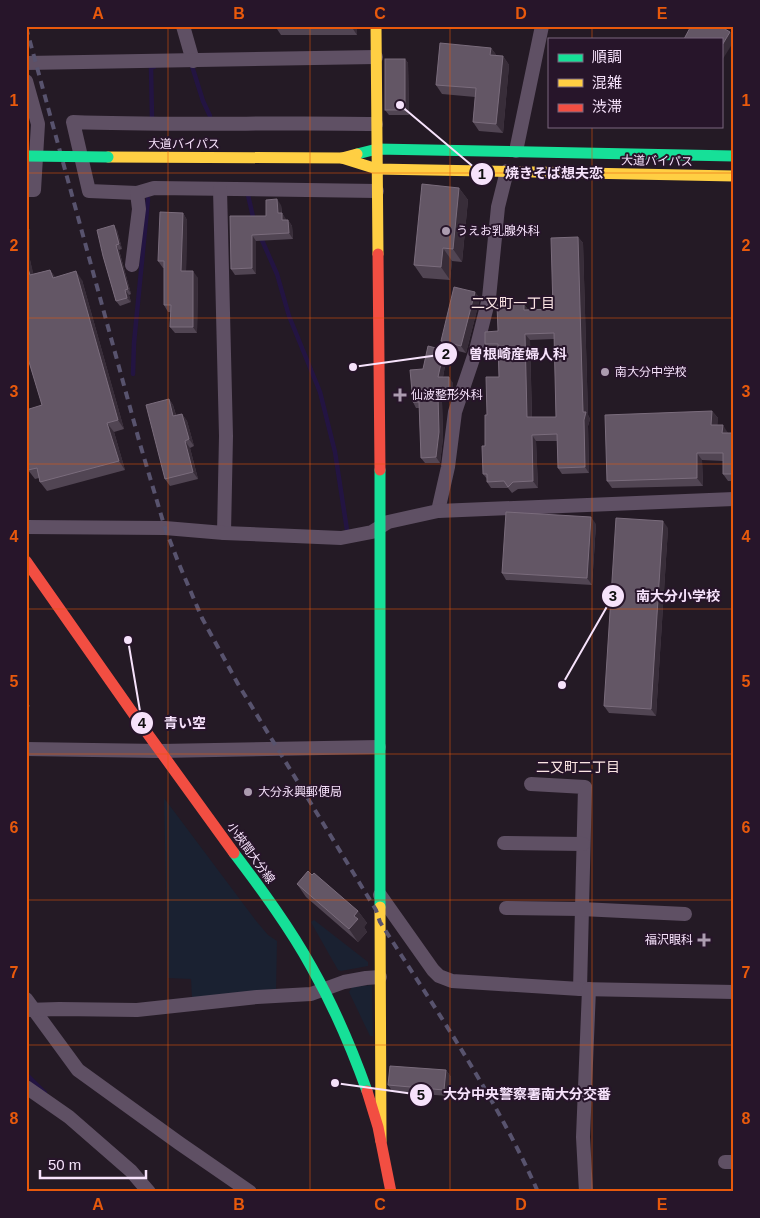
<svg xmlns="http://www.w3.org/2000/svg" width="760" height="1218" font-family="Helvetica,'Noto Sans JP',sans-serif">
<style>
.green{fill:#1a2131}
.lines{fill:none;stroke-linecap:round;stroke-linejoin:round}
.stream{stroke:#231442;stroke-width:4.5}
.street{stroke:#5f5064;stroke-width:14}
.fast{stroke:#16e098;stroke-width:11}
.slow{stroke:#ffcf43;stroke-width:11}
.jam{stroke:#f24e42;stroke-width:11}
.rail{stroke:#58536e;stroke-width:4;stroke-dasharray:8 6;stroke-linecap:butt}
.fast-bridge{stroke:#16e098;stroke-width:11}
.wall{fill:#514553;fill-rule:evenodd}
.shaded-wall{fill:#382d39}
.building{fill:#635665;stroke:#7a6c7c;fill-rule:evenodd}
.grid{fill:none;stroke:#e8590c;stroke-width:1;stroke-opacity:0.55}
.poi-dot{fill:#ac9cb0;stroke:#27152a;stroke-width:2}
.labels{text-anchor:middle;stroke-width:4;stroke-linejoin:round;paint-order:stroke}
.street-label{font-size:12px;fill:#f6e2fb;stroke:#27152a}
.poi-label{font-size:12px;fill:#f6e2fb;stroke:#27152a;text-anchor:start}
.neighbourhood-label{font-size:14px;fill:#fbe5e4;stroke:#27152a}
.leader{fill:none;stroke:#f6e2fb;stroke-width:2}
.callout-dot{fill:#f6e2fb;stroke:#27152a;stroke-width:2}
.mark-label{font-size:15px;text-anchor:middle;font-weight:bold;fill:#111}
.callout-label{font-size:14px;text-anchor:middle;font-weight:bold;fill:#f6e2fb;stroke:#27152a;stroke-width:4;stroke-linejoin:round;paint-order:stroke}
.neatline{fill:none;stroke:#e8590c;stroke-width:2}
.grid-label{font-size:16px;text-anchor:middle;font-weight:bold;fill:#e8590c}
</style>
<rect width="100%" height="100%" fill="#241a25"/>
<g class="green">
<polygon points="164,798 257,922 268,935 277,941 276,991 192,998 191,979 168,978"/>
<polygon points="314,920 368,962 368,966 341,971 338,970 312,924 311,922"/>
<polygon points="372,985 373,1036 370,1036 349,992 352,987"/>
</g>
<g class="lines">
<g class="stream">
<polyline points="192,66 203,101 210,116"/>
<polyline points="152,118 151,67 154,67"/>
<polyline points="248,195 254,221"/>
<polyline points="261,238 277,274 289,316 320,392 335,452 347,530"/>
<polyline points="133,374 134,343 148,199"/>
<polyline points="26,1074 45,1093"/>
</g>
<g class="street">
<polyline points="183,26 193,61"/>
<polyline points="26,63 376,57"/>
<polyline points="26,81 38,124 34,190 26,190"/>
<path d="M376,124C275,122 174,126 73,122L89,191L137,193L154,188L377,191"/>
<polyline points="516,151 542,26"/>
<polyline points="220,189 226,436 224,533"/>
<polyline points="132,265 139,209 137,193"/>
<polyline points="438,511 448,467 455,412 476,350 489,298 498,207 507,171"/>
<polyline points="26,527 165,528 224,533 341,538 372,532 388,522 438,511 734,499"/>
<polyline points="26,749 160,751 379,747"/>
<polyline points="531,784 585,787 580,989"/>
<polyline points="504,843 583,844"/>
<polyline points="380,895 433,970 439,976 452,981 580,989 734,992"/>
<polyline points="506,908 581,909 685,914"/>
<polyline points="26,999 78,1070 179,1143 250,1192"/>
<polyline points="26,1010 59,1009 137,1010 257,997 311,994 344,982 366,978 380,977"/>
<polyline points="26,1087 69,1117 131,1171 149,1192"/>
<polyline points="725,1162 734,1162"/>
<polyline points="586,1192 583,1137 589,989"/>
</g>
<g class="fast">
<polyline points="357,154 377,149 734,156"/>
<polyline points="380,470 380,907"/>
<path d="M234,853C262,890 290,928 312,968C334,1007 352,1049 367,1091"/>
</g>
<g class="slow">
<polyline points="376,26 378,254"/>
<polyline points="108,157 342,158 357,154"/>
<polyline points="342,158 377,169 734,176"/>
<polyline points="380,907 381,1141"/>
</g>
<g class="jam">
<polyline points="378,254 380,470"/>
<polyline points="26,561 137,719 234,853"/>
<polyline points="367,1091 378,1127 391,1192"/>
</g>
<path class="rail" d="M26,27L140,444L165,528L179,564L202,618L238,684L376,910L380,922C436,1010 496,1097 538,1192"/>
<polyline class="fast-bridge" points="26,156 108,157"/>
</g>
<g class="wall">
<polygon points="275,26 357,26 357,35 281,35"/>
<polygon points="491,48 497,56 503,56 509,65 503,133 479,131 473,122 475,97 442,94 436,85"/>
<polygon points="405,59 408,63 409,115 389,115 385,110"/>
<polygon points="459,188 468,200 462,262 452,261 450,280 423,278 414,265"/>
<polygon points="281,205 282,213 286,220 288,220 292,226 293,239 256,241 256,274 235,275 231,269 230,216 266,216"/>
<polygon points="183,213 187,220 186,271 198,278 197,333 175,333 170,327 171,312 168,312 164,305 164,268 163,268 158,261"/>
<polygon points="26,225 30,230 30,260 33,274 50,270 55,277 82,280 124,429 114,432 125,470 47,491 40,482 39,478 35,479 28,470 42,405 26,352"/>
<polygon points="117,230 122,249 119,250 131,294 129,295 131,302 120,306 116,301 103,256"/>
<path d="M578,237L583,243L588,415L590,419L588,426L589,473L562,474L558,468L557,441H536L538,488L518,489L512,493L508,488H491L487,482V479L483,474L487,415L499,377L498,351H490L485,344L524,304L528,310L553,309ZM554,339L556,417H532L530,340Z"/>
<polygon points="480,298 466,353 446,348 441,341"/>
<polygon points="447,355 443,377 453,383 453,392 449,401 442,401 443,438 440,463 425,463 421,458 419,408 416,408 413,402 423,369"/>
<polygon points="169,399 173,405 176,415 182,414 187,421 194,446 190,448 198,479 170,486 165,479"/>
<polygon points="712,411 718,418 717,425 728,433 734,433 734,481 728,481 723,474 723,461 702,460 703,486 612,488 607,481"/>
<polygon points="596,524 592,585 506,580 502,573"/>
<polygon points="668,528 656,716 609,713 604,706"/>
<polygon points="26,701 30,706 26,709"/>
<polygon points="297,884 358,911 367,923 364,927 367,932 358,942 306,897"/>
<polygon points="446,1070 451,1077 449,1096 393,1092 388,1085"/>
</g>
<g class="shaded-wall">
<polygon points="351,26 357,26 357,35"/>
<polygon points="730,32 734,37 734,41 721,62 721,47"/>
<polygon points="491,48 497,56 490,55"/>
<polygon points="503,56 509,65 503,133 496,124"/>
<polygon points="405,59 408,63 409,115 405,110"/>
<polygon points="459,188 468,200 462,262 453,249"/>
<polygon points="277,199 281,205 282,219 278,213"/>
<polygon points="183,213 187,220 186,278 181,271"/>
<polygon points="282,213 286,219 287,226 282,220"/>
<polygon points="288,220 292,226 293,239 289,233"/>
<polygon points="26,225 30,230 30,260 36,284 30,275 26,262"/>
<polygon points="114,225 117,230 122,249 119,244"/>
<polygon points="252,235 256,241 256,274 252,268"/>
<polygon points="578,237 583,243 588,415 590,419 588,426 589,473 585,467"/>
<polygon points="116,245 119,250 131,294 128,289"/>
<polygon points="443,248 452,261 450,280 441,267"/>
<polygon points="50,270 56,278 53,278"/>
<polygon points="76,271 82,280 124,429 118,420"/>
<polygon points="193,271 198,278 197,333 193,327"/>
<polygon points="125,290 129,295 131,302 127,298"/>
<polygon points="475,292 480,298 466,353 461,346"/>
<polygon points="524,304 529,311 524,310"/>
<polygon points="525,334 530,340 532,424 527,417"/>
<polygon points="444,350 447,355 442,382 438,377"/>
<polygon points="449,377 453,383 453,392 449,401 446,396"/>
<polygon points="438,395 442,401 443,438 440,463 436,457"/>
<polygon points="169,399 173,405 178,423 173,416"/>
<polygon points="712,411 718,418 717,433 711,425"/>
<polygon points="182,414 187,421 194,446 189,439"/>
<polygon points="107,423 114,432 125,470 119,461"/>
<polygon points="723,425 728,433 722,433"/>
<polygon points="532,435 536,441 538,488 533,481"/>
<polygon points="185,441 190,448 198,479 193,472"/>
<polygon points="697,453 702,460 703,486 697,478"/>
<polygon points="591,517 596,524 592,585 587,578"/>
<polygon points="663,521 668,528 656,716 651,709"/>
<polygon points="358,911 367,923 364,927 367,932 358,942 349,929 354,916"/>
<polygon points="446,1070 451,1077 449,1096 444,1090"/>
</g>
<g class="building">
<polygon points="691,26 720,26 730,32 721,47 721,39 684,39"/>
<polygon points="440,43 491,48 490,55 503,56 496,124 473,122 476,88 436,85"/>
<rect x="385" y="59" width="20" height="51"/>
<polygon points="422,184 459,188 453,249 443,248 441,267 414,265"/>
<polygon points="277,199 278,213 282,213 282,220 288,220 289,233 252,235 252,268 231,269 230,216 266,216 266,200"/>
<polygon points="160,212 183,213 181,271 193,271 193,327 170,327 171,305 164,305 164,261 158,261"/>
<polygon points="114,225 119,244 116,245 128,289 125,290 127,298 116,301 103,256 97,230"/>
<path d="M578,237L583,412H586L584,420L585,467L558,468L557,434L532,435L533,481L513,482L508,487L504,481L487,482V474H483L482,446H485V415H487L486,377H499L498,344H485V332L498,331L497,305L524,304V310L553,309L551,238ZM554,333L556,417H527L525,334Z"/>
<polygon points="26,262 30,275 50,270 53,278 76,271 118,420 107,423 119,461 40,482 37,468 28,470 26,462 26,410 42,405 26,352"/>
<polygon points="454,287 475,292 461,346 441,341"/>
<polygon points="428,346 444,350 438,377 449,377 449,386 446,396 438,395 439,432 436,457 421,458 419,402 413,402 410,370 423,369"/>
<polygon points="169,399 173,416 182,414 189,439 185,441 193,472 165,479 146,405"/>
<polygon points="712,411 711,425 723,425 722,433 734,433 734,474 723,474 723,453 697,453 697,478 607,481 605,415"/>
<polygon points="506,512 591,517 587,578 502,573"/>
<polygon points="616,518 663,521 651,709 604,706"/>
<polygon points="308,871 312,875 314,873 358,911 354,916 358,919 349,929 297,884"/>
<polygon points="390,1066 446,1070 444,1090 388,1085"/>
</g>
<path class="grid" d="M168,26V1192M310,26V1192M450,26V1192M592,26V39M592,126V1192M26,173H734M26,318H734M26,464H734M26,609H734M26,754H734M26,900H734M26,1045H734"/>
<g class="poi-dot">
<circle cx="446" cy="231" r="5"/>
<circle cx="605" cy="372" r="5"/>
<path d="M397.5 387.5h5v5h5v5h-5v5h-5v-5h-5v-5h5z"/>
<circle cx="248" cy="792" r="5"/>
<path d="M701.5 932.5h5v5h5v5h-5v5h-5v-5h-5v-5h5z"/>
</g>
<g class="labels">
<g class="street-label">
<text x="184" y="148">大道バイパス</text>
<text transform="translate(657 161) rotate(1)" y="4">大道バイパス</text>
<text transform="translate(251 853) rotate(54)" y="4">小挾間大分線</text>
</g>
<g class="poi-label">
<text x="456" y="235">うえお乳腺外科</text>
<text x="615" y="376">南大分中学校</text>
<text x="411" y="399">仙波整形外科</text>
<text x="258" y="796">大分永興郵便局</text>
<text x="693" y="944" text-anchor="end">福沢眼科</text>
</g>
<g class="neighbourhood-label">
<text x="513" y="308">二又町一丁目</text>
<text x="578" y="772">二又町二丁目</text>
</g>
</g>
<path class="leader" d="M400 105L482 174M353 367L446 354M562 685L613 596M128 640L142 723M335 1083L421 1095"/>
<g class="callout-dot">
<circle cx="400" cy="105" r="5"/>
<circle cx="353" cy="367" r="5"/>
<circle cx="562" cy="685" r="5"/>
<circle cx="128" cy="640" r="5"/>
<circle cx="335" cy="1083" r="5"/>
<circle cx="482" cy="174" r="12"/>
<circle cx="446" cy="354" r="12"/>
<circle cx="613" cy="596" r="12"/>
<circle cx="142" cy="723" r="12"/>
<circle cx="421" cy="1095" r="12"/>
</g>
<g class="mark-label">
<text x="482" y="179">1</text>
<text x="446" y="359">2</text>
<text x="613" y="601">3</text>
<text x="142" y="728">4</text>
<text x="421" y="1100">5</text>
</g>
<g class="callout-label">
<text x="554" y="178">焼きそば想夫恋</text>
<text x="518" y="359">曽根崎産婦人科</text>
<text x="678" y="601">南大分小学校</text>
<text x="185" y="728">青い空</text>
<text x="527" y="1099">大分中央警察署南大分交番</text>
</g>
<rect width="760" height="1218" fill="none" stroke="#27152a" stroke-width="55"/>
<rect x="548" y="38" width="175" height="90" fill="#27152a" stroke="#7a677e"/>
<rect x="558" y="54" width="25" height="8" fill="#16e098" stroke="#7a677e"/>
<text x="592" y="62" font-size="15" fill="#f6e2fb">順調</text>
<rect x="558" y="79" width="25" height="8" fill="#ffcf43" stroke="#7a677e"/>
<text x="592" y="88" font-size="15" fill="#f6e2fb">混雑</text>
<rect x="558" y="104" width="25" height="8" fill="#f24e42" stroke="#7a677e"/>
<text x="592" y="112" font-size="15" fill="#f6e2fb">渋滞</text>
<path d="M40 1170v8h106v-8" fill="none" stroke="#f6e2fb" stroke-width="2.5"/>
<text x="48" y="1170" font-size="15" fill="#f6e2fb" stroke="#27152a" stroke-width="4" paint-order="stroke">50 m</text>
<rect x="28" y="28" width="704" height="1162" class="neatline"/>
<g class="grid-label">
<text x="98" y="19">A</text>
<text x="239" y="19">B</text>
<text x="380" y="19">C</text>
<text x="521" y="19">D</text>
<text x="662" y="19">E</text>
<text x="14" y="106">1</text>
<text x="746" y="106">1</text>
<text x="14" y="251">2</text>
<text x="746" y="251">2</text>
<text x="14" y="397">3</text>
<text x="746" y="397">3</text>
<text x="14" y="542">4</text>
<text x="746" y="542">4</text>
<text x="14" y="687">5</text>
<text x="746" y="687">5</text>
<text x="14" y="833">6</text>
<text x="746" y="833">6</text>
<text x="14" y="978">7</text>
<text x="746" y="978">7</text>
<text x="14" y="1124">8</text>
<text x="746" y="1124">8</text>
<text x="98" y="1210">A</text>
<text x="239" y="1210">B</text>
<text x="380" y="1210">C</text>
<text x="521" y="1210">D</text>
<text x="662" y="1210">E</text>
</g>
</svg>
